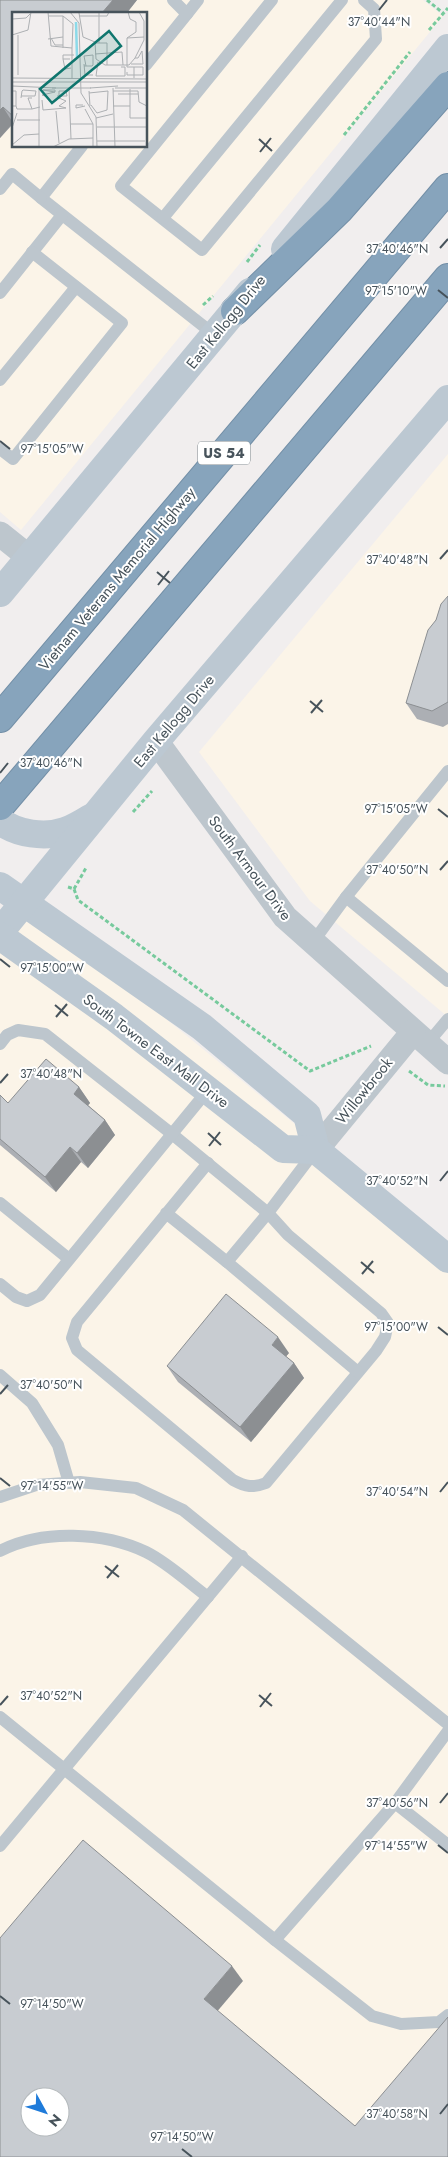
<svg xmlns="http://www.w3.org/2000/svg" width="448" height="2157" font-family="Jost,sans-serif">
<style>
.commercial{fill:#fbf4e8;fill-rule:evenodd}
.lines{fill:none;stroke-linecap:round;stroke-linejoin:round}
.highway-casing{stroke:#738fa7;stroke-width:30}
.path{stroke:#77ca9d;stroke-width:3;stroke-dasharray:4 2.5;stroke-linecap:butt}
.lane{stroke:#bdc6cd;stroke-width:12}
.street{stroke:#bdc6cd;stroke-width:25}
.secondary{stroke:#bcc8d2;stroke-width:28}
.highway{stroke:#87a4bc;stroke-width:28}
.wall{fill:#acafb4}
.shaded-wall{fill:#8c8f92}
.building{fill:#c8ccd1;stroke:#8c8f92;fill-rule:evenodd}
.ticks{fill:none;stroke:#47535b;stroke-width:2}
.labels{text-anchor:middle;stroke-width:4;stroke-linejoin:round;paint-order:stroke}
.shield{fill:#fff;stroke:#7e878c;stroke-width:1}
.shield-label{font-size:14px;font-weight:bold;fill:#47535b}
.street-label{font-size:15px;fill:#47535b;stroke:#fff}
.inset-river{fill:none;stroke:#8cdae9;stroke-width:2.5}
.inset-road{fill:none;stroke:#adb0b3;stroke-width:1}
.view{fill:#0f766e;fill-opacity:0.15;stroke:#0f766e;stroke-width:2.5}
.inset-edge{fill:none;stroke:#47535b;stroke-width:2.5}
.ticks-label{font-size:12px;text-anchor:middle;fill:#47535b;stroke:#fff;stroke-width:4;stroke-linejoin:round;paint-order:stroke}
</style>
<rect width="100%" height="100%" fill="#f1eeee"/>
<g class="commercial">
<path d="M0,0H423L443,16L21,530L0,512ZM14,14H146V146H14Z"/>
<polygon points="448,454 448,1017 310,901 199,752"/>
<path d="M24,903L448,1249V2157H0V931ZM30,2097H60V2127H30Z"/>
</g>
<g class="lines">
<g class="highway-casing">
<g id="highway">
<polyline points="235,311 339,210 448,86"/>
<polyline points="0,718 448,188"/>
<polyline points="0,806 448,278"/>
</g>
</g>
<g class="path">
<polyline points="427,0 443,13"/>
<polyline points="429,30 448,8"/>
<polyline points="344,135 410,52"/>
<polyline points="247,262 260,245"/>
<polyline points="203,305 213,296"/>
<polyline points="133,812 152,791"/>
<polyline points="68,887 74,889 78,900 310,1071 371,1046"/>
<polyline points="74,889 86,868"/>
<polyline points="409,1071 428,1085 445,1086"/>
</g>
<g class="lane">
<polyline points="272,0 121,186 202,250 376,39 374,9 364,0"/>
<polyline points="187,14 198,0"/>
<polyline points="146,65 187,14 173,0"/>
<polyline points="82,146 41,198 216,336"/>
<polyline points="0,189 12,174 41,198"/>
<polyline points="163,218 342,0"/>
<polyline points="0,293 62,215"/>
<polyline points="0,380 76,287"/>
<polyline points="0,449 13,459 122,323 32,252"/>
<polyline points="346,897 448,771"/>
<polyline points="313,942 346,897 448,981"/>
<polyline points="0,1044 7,1035 18,1030 45,1034 172,1134 268,1213 315,1151"/>
<polyline points="427,1044 448,1019"/>
<polyline points="0,1203 69,1259"/>
<path d="M166,1213L227,1262L268,1213L288,1235L381,1313L388,1323L385,1337L376,1351L266,1483C253,1488 246,1487 233,1480L77,1350L72,1338L77,1322L208,1163"/>
<polyline points="227,1262 358,1372"/>
<polyline points="0,1284 16,1297 27,1301 40,1295 208,1090"/>
<polyline points="0,1375 32,1403 58,1445 69,1483"/>
<polyline points="0,1497 36,1485 80,1482 136,1488 183,1510 448,1724"/>
<path d="M0,1551C42,1529 104,1532 146,1552C168,1563 188,1582 208,1597"/>
<polyline points="0,1717 275,1940 395,1803"/>
<polyline points="448,1731 395,1803 448,1845"/>
<polyline points="0,1846 242,1556"/>
<polyline points="275,1940 372,2016 401,2024 439,2022 448,2015"/>
</g>
<g class="street">
<polyline points="0,534 30,558"/>
<polyline points="156,741 285,917 448,1062"/>
<polyline points="316,1150 413,1032"/>
</g>
<g class="secondary">
<polyline points="285,249 448,48"/>
<polyline points="0,593 250,292"/>
<path d="M0,821C17,834 45,838 65,831C73,828 82,823 90,818"/>
<polyline points="0,886 202,1027 307,1115 316,1150"/>
<polyline points="0,932 156,741 448,399"/>
<polyline points="0,936 114,1017 283,1149 316,1150 448,1259"/>
</g>
<use href="#highway" class="highway"/>
</g>
<g class="wall">
<polygon points="0,0 137,0 126,14 14,14 14,123 0,138"/>
<polygon points="448,596 448,724 443,727 417,719 406,703 436,620"/>
<polygon points="79,1087 90,1103 88,1105 105,1120 115,1135 88,1168 81,1162 56,1192 0,1145 0,1095 8,1103"/>
<polygon points="289,1353 286,1356 294,1363 304,1378 251,1442 178,1382 167,1366"/>
</g>
<g class="shaded-wall">
<polygon points="113,0 137,0 126,14 101,14"/>
<polygon points="3,107 13,123 0,138 0,110"/>
<polygon points="79,1087 90,1103 85,1109 74,1094"/>
<polygon points="105,1120 115,1135 88,1168 77,1153"/>
<polygon points="70,1147 81,1162 56,1192 45,1177"/>
<polygon points="278,1337 289,1353 283,1360 272,1345"/>
<polygon points="294,1363 304,1378 251,1442 240,1427"/>
<polygon points="232,1966 243,1981 215,2014 204,1999"/>
</g>
<g class="building">
<polygon points="0,0 113,0 101,14 14,14 14,117 3,107 0,110"/>
<polygon points="448,596 448,702 432,711 406,703 428,630 436,620 441,604"/>
<polygon points="46,1059 79,1087 74,1094 105,1120 77,1153 70,1147 45,1177 0,1139 0,1095 8,1103"/>
<polygon points="226,1294 278,1337 272,1345 294,1363 240,1427 167,1366"/>
<path d="M83,1840L232,1966L204,1999L355,2126L448,2017V2157H0V1938ZM30,2097H60V2127H30Z"/>
</g>
<path class="ticks" d="M379,10L387,0M259,139L272,151M260,152L271,138M440,248L448,239M438,290L448,298M0,441L10,449M440,559L448,550M157,572L170,583M158,585L169,571M310,701L323,712M311,713L322,700M0,773L8,763M438,809L448,817M440,870L448,861M0,959L10,967M55,1005L68,1016M56,1017L67,1004M0,1083L8,1074M208,1133L221,1145M209,1146L220,1132M440,1181L448,1171M361,1262L374,1273M362,1274L373,1261M438,1327L448,1335M0,1394L8,1385M0,1478L10,1486M440,1492L448,1482M105,1566L119,1577M107,1578L118,1565M259,1695L272,1706M0,1705L8,1696M260,1707L271,1693M440,1803L448,1793M438,1845L448,1853M0,1996L10,2004M440,2114L448,2104M182,2149L192,2157"/>
<g class="labels">
<rect class="shield" x="198" y="441.5" width="52" height="23" rx="4"/>
<g class="shield-label">
<text x="224" y="458">US 54</text>
</g>
<g class="street-label">
<text transform="translate(226 322) rotate(-51)" y="5">East Kellogg Drive</text>
<text transform="translate(117 579) rotate(-50)" y="5">Vietnam Veterans Memorial Highway</text>
<text transform="translate(174 721) rotate(-50)" y="5">East Kellogg Drive</text>
<text transform="translate(250 868) rotate(53)" y="5">South Armour Drive</text>
<text transform="translate(156 1051) rotate(37)" y="5">South Towne East Mall Drive</text>
<text transform="translate(364 1091) rotate(-51)" y="5">Willowbrook</text>
</g>
</g>
<g transform="translate(12 12)">
<rect width="135" height="135" fill="#f1eeee"/>
<path class="inset-river" d="M64,10L65,45"/>
<path class="inset-road" d="M36,0L39,34L60,36M58,0L67,11L69,81L84,105L85,135M116,0L118,7L124,10V20L115,26V55H122V66M135,0V26M67,1L71,25L83,30L84,47L93,53H117L123,46L132,28V9L127,0M36,4H51V36M51,4L61,12L60,36M67,4H95L97,0M0,7L14,6L18,2M0,23L16,18L19,0M6,23V63M39,26L43,33H51M115,26L132,25M36,27L51,25M135,30V66M83,31H87V0M87,31H95V53M83,42L110,40L111,53M51,47V43H62M58,47H51L53,57L59,56M86,50L84,64H113V55H109M72,52L73,63H81M119,52H131L130,39L126,46H123M72,54H80L81,53V43L72,44L74,54M115,60V63H131V55H122M0,66L135,67M60,67V36M0,70H135M0,74L44,76M40,76H79M57,76L59,127M78,76L106,74M101,76L103,135M103,76H135M0,79H4V94H0M77,79L78,94M101,79H126L127,90L135,94M77,81L96,79L95,98L85,101L79,93M106,82H126M45,84H55L54,79H47V84M36,85L30,83L43,80L31,78H43V80M9,86L10,79L11,78L24,79L23,84H9M20,86H16L20,97L28,95M30,88L31,98L54,96L47,94L54,89L47,86M71,93H64V96L73,94M4,94L5,97H20M101,94H118V77M118,94V106H135M73,97L81,112V135M44,99L47,131M84,106L101,102M5,108H28M58,112H81M85,115H135M0,116L5,101M85,129H133M0,133L12,123L27,122M27,135V76M41,135L57,127L81,126"/>
<path class="view" d="M97,19L109,34L40,91L28,77Z"/>
<rect width="135" height="135" class="inset-edge"/>
</g>
<g class="ticks-label">
<text x="379" y="26">37°40'44"N</text>
<text x="397" y="253">37°40'46"N</text>
<text x="396" y="295">97°15'10"W</text>
<text x="52" y="453">97°15'05"W</text>
<text x="397" y="564">37°40'48"N</text>
<text x="51" y="767">37°40'46"N</text>
<text x="396" y="813">97°15'05"W</text>
<text x="397" y="874">37°40'50"N</text>
<text x="52" y="972">97°15'00"W</text>
<text x="51" y="1078">37°40'48"N</text>
<text x="397" y="1185">37°40'52"N</text>
<text x="396" y="1331">97°15'00"W</text>
<text x="51" y="1389">37°40'50"N</text>
<text x="52" y="1490">97°14'55"W</text>
<text x="397" y="1496">37°40'54"N</text>
<text x="51" y="1700">37°40'52"N</text>
<text x="397" y="1807">37°40'56"N</text>
<text x="396" y="1850">97°14'55"W</text>
<text x="52" y="2008">97°14'50"W</text>
<text x="397" y="2118">37°40'58"N</text>
<text x="182" y="2141">97°14'50"W</text>
</g>
<g transform="translate(45 2112) rotate(130)"><circle r="24" fill="#ffffff" stroke="#b5babd"/>
<path d="M0-4L9 19L0 12L-9 19Z" fill="#1f7bda"/>
<text y="-8" font-size="14" font-weight="bold" text-anchor="middle" fill="#47535b">N</text>
</g>
</svg>
